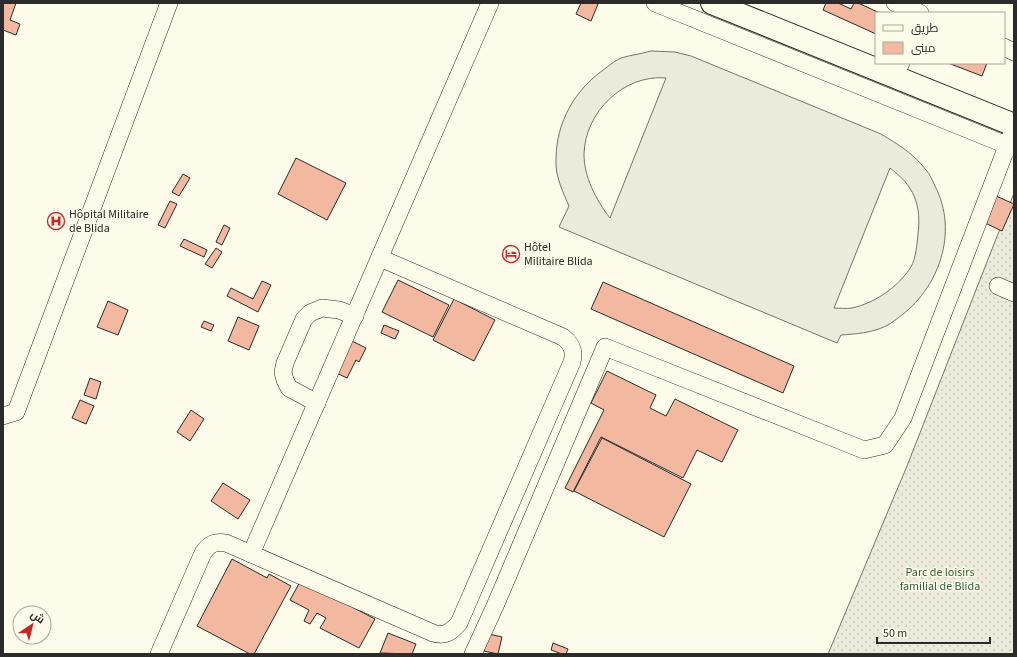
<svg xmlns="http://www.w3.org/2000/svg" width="1017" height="657" font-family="'Source Sans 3',Cairo,sans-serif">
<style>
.grass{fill:url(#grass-dots);stroke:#74746e}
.pitch{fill:#ecebdb;stroke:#74746e;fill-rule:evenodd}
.building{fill:#f2b8a0;stroke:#2b2b2b}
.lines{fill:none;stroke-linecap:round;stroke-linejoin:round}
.minor-casing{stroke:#2b2b2b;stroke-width:18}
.major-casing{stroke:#2b2b2b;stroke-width:24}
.minor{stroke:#fdfbea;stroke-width:17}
.major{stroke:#fdfbea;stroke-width:22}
.labels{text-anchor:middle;stroke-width:3;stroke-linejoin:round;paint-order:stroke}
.poi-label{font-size:12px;fill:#2b2b2b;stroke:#fdfbea;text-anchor:start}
.park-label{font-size:12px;fill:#34623c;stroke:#fdfbea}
</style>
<defs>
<pattern id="grass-dots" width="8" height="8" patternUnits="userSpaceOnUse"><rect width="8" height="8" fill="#ecebdb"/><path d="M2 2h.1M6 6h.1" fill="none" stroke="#cbcabc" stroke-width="1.8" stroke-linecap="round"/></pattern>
</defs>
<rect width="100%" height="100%" fill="#fdfbea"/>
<polygon class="grass" points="1014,193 1014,654 828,654 907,466"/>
<path class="pitch" d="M651,51L675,52L691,56L881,134C899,145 913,153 926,170C930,174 932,180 935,186C959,232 939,289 898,318C894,321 890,324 886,326C872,333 855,334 841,335L837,343L559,227L569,206C563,192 555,176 556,160C556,122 575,89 606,68C611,64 616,60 621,58C631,55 641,54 651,51ZM666,78L610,218C596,200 584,177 584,154C585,112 624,74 666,78ZM890,168C896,173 905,180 909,187C919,201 920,218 918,234C917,244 916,258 911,267C898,287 875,303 852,308C846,309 839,308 834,308Z"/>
<g class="building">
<polygon points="3,3 16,3 10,20 20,24 16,35 3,30"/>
<polygon points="581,3 595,3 598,4 591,21 576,14"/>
<polygon points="826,3 838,3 851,9 854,3 858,3 880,13 876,13 876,34 823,10"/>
<polygon points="948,63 987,63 982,76"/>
<polygon points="296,158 346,183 327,220 278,194"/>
<polygon points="183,174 190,178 179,196 172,192"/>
<polygon points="996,196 1014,204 1002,231 985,223"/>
<polygon points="170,201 177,204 165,228 158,225"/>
<polygon points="224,225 230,228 222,245 216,242"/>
<polygon points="184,239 207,250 204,257 180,246"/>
<polygon points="216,248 222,252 212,268 205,264"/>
<polygon points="398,280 449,305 433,337 382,312"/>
<polygon points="262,281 271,285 258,312 227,296 231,288 253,299"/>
<polygon points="603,282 794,366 783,393 591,309"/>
<polygon points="454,299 495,320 474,361 433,340"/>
<polygon points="108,301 128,310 118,335 97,327"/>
<polygon points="238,317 259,326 249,350 228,341"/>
<polygon points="204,321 214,325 211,331 201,327"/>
<polygon points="384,325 399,331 395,339 381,333"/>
<polygon points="340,335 366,348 359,362 356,360 347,378 324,367"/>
<polygon points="607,371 656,395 650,408 666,416 675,399 738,430 722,462 697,450 683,478 601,437 573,492 565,488 604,410 591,403"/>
<polygon points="90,378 101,382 96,399 84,395"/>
<polygon points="80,400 94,406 86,424 72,418"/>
<polygon points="191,410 204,419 190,441 177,432"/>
<polygon points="602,438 691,484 664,537 574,491"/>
<polygon points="223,483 250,500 238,519 211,501"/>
<polygon points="232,559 267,578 269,574 291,586 254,654 250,654 197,626"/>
<polygon points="301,580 375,619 359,648 320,628 326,618 317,613 310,624 304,621 309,610 290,600"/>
<polygon points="388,633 416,644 412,654 380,653"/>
<polygon points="489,634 502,637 498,654 484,651"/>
<polygon points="553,643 568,649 566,654 562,654 551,650"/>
</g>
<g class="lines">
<g class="minor-casing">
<g id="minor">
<polyline points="655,3 1014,148"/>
<polyline points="895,3 920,13"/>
<polyline points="1004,47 1014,52"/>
<polyline points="899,67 901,63"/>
<polyline points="998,286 1014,293"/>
<polyline points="317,403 289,388 285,380 283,372 285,363 304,319 310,313 322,308 339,310 355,316"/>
<polyline points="3,416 16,412 169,3"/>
<polyline points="251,554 490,3"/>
<path d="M159,654L203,553C209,544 215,541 226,543L433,633C445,637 451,632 459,623L572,362C575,351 572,344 563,337L380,258"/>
<polyline points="473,654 495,606 605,347 864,450 885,445 903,418 1014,128"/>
</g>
</g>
<g class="major-casing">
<polyline id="major" points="712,3 1014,125"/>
</g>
<use href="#minor" class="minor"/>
<use href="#major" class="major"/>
</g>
<defs>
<g id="hospital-ring" transform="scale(0.9)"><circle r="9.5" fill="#fdfbea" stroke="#c62828" stroke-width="1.5"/><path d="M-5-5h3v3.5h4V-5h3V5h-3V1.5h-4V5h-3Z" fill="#c62828"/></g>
<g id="hotel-ring" transform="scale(0.9)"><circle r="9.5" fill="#fdfbea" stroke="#c62828" stroke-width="1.5"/><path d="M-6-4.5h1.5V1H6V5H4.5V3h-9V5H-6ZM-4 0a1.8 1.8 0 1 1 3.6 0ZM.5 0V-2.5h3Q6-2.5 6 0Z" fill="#c62828"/></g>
</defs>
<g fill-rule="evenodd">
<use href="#hospital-ring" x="56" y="221"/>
<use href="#hotel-ring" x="511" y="254"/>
</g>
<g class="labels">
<g class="poi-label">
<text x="69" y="218">Hôpital Militaire<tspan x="69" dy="14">de Blida</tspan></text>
<text x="524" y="251">Hôtel<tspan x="524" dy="14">Militaire Blida</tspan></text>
</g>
<g class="park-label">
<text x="940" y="576">Parc de loisirs<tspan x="940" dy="14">familial de Blida</tspan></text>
</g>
</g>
<rect width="1017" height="657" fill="none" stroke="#2b2b2b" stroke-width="8"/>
<rect x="875" y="12" width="130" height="52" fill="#fdfbea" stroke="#a9a89e"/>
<rect x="883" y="25" width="20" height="6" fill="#fdfbea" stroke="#a9a89e"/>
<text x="911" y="32" font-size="12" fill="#2b2b2b">طريق</text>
<rect x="883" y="42" width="20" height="12" fill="#f2b8a0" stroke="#a9a89e"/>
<text x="911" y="52" font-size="12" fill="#2b2b2b">مبنى</text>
<g transform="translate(32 625) rotate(35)"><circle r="19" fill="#fdfbea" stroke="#a9a89e"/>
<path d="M0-3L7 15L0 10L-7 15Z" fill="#c62828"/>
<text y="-6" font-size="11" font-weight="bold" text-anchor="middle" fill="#2b2b2b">ش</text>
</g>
<path d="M877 637v6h113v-6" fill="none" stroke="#2b2b2b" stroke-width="2"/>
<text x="883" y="637" font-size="12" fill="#2b2b2b" stroke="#fdfbea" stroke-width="3" paint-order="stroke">50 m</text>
</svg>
